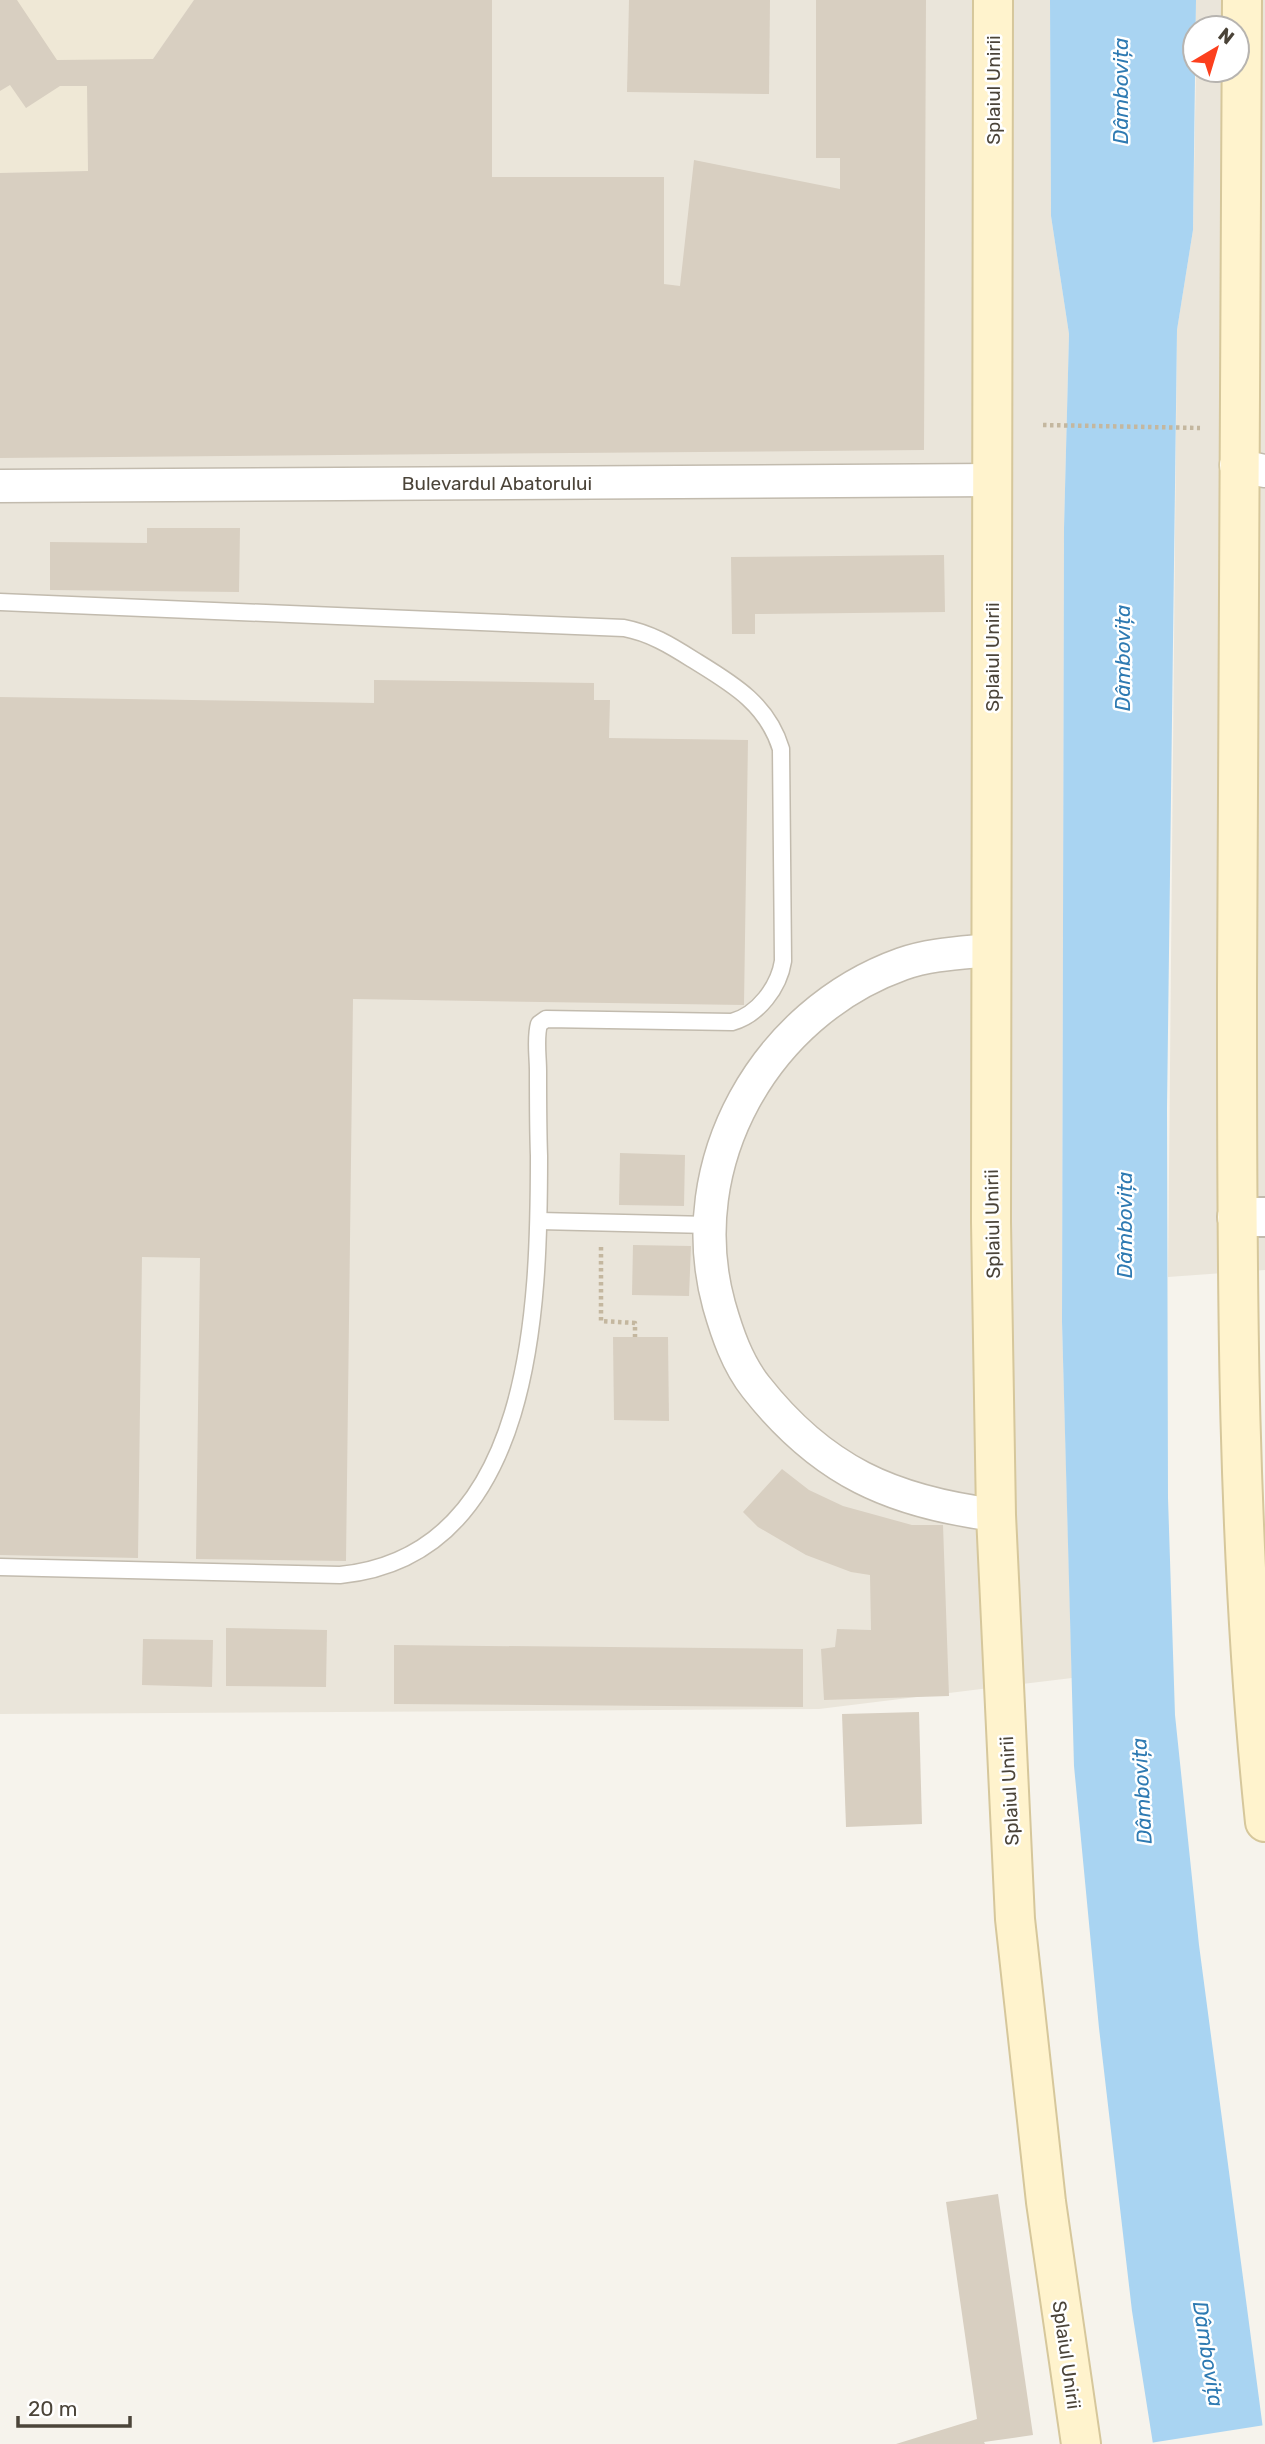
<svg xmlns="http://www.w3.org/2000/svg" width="1265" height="2444" font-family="Rubik,sans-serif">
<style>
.residential{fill:#eae5da}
.education{fill:#efe8d6}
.water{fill:#a9d4f2}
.pier{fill:#f6f3ec}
.building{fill:#d8cfc1}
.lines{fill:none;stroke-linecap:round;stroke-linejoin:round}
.service-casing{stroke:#c2bbae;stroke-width:19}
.minor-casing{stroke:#c2bbae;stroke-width:35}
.tertiary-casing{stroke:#c2bbae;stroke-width:42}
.secondary-casing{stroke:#d6c79b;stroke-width:42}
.path{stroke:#c4b79f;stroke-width:4.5;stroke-dasharray:3.5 3.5;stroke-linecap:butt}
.service{stroke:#fff;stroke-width:16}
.minor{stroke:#fff;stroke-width:32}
.tertiary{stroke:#fff;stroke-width:38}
.secondary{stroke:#fff3cd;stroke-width:38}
.labels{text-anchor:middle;stroke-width:5;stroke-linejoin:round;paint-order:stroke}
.street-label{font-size:19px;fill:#4b4439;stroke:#fff}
.water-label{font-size:21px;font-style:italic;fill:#2e7ab2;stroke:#fff}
</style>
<rect width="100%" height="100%" fill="#f6f3ec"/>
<g class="residential">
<polygon points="0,0 1050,0 1051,216 1069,334 1064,528 1062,1322 1072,1678 819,1709 0,1714"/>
<polygon points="1196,0 1265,0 1265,1270 1168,1277 1177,330 1193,230 1196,70 1237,70 1237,28 1196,28"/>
</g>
<polygon class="education" points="0,0 194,0 153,59 154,170 0,173"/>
<polygon class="water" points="1050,0 1196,0 1193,230 1177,330 1167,1109 1168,1498 1175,1715 1199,1945 1265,2444 1153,2444 1132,2311 1099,2028 1074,1766 1062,1322 1064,528 1069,334 1051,216"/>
<polygon class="pier" points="1265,2425 1265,2444 1150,2444 1150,2443"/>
<g class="building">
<polygon points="0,0 17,0 57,60 153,59 194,0 492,0 492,177 664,177 664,284 680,286 694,160 840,189 840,158 816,158 816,0 926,0 924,450 0,458 0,173 88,171 87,86 60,86 26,108 10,85 0,91"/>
<polygon points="629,0 770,0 769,94 627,92"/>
<polygon points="147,528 240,528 239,592 50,590 50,542 147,543"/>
<polygon points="944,555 945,612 755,614 755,634 732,634 731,557"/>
<polygon points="374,680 594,683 594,700 610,700 609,738 748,740 744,1005 353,999 346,1561 196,1559 200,1258 142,1257 138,1558 0,1555 0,697 374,703"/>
<polygon points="620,1153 685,1155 684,1206 619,1205"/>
<polygon points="633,1245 691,1246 689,1296 632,1295"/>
<polygon points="613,1337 668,1337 669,1421 614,1420"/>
<polygon points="782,1469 809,1490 843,1506 912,1525 943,1525 949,1696 824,1700 821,1649 835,1647 837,1629 871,1630 870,1575 851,1572 806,1555 758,1527 743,1512"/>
<polygon points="226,1628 327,1630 326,1687 226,1686"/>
<polygon points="143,1639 213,1640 212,1687 142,1685"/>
<polygon points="394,1645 803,1649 803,1707 394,1704"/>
<polygon points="919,1712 922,1824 846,1827 842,1714"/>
<polygon points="998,2194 1033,2435 984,2442 985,2444 896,2444 977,2419 946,2202"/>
</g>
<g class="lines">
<g class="service-casing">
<g id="service">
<path d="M0,602L624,628C650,633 670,645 692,659C731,683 767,703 781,749L783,961C779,987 758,1015 732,1022L546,1019L539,1024C535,1038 538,1056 538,1071C538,1099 538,1128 539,1156C539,1304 535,1556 340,1575L0,1567"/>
<polyline points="539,1221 709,1225"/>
</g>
</g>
<g class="minor-casing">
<g id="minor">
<polyline points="1236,465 1265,471"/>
<polyline points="0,486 993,480"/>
<path d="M991,950C961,953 930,954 902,964C765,1013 680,1163 719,1305C727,1333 737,1363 756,1387C822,1471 892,1502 996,1515"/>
</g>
</g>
<g class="tertiary-casing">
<polyline id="tertiary" points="1237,1217 1265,1217"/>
</g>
<g class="secondary-casing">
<g id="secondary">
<polyline points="993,0 991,1222 996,1515 1015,1919 1046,2202 1081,2444"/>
<path d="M1242,0C1238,330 1236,660 1237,989C1237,1267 1236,1546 1265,1822"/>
</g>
</g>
<g class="path">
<polyline points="1043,425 1200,428"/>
<polyline points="601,1247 601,1321 635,1323 635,1337"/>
</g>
<use href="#service" class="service"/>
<use href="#minor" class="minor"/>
<use href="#tertiary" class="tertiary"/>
<use href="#secondary" class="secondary"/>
</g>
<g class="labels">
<g class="street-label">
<text transform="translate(993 90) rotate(-90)" y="7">Splaiul Unirii</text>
<text x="497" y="490">Bulevardul Abatorului</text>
<text transform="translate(992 657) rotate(-90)" y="7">Splaiul Unirii</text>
<text transform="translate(992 1224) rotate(-91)" y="7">Splaiul Unirii</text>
<text transform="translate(1009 1791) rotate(-93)" y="7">Splaiul Unirii</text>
<text transform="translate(1067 2355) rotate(82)" y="7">Splaiul Unirii</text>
</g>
<g class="water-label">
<text transform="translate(1121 91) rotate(-90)" y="7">Dâmbovița</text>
<text transform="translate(1123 658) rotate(-90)" y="7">Dâmbovița</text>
<text transform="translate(1125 1225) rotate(-90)" y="7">Dâmbovița</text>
<text transform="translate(1142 1791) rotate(-93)" y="7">Dâmbovița</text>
<text transform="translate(1208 2354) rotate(81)" y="7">Dâmbovița</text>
</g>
</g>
<g transform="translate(1216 49) rotate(38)"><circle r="33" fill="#ffffff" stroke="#b7b4b0" stroke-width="2"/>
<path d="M0-5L12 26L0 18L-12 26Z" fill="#fc3f1d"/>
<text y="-10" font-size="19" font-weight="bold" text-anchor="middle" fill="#4b4439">N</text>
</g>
<path d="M18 2416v10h112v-10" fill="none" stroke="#4b4439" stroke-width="3.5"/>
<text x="28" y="2416" font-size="21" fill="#4b4439" stroke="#ffffff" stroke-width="5" paint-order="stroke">20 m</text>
</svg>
